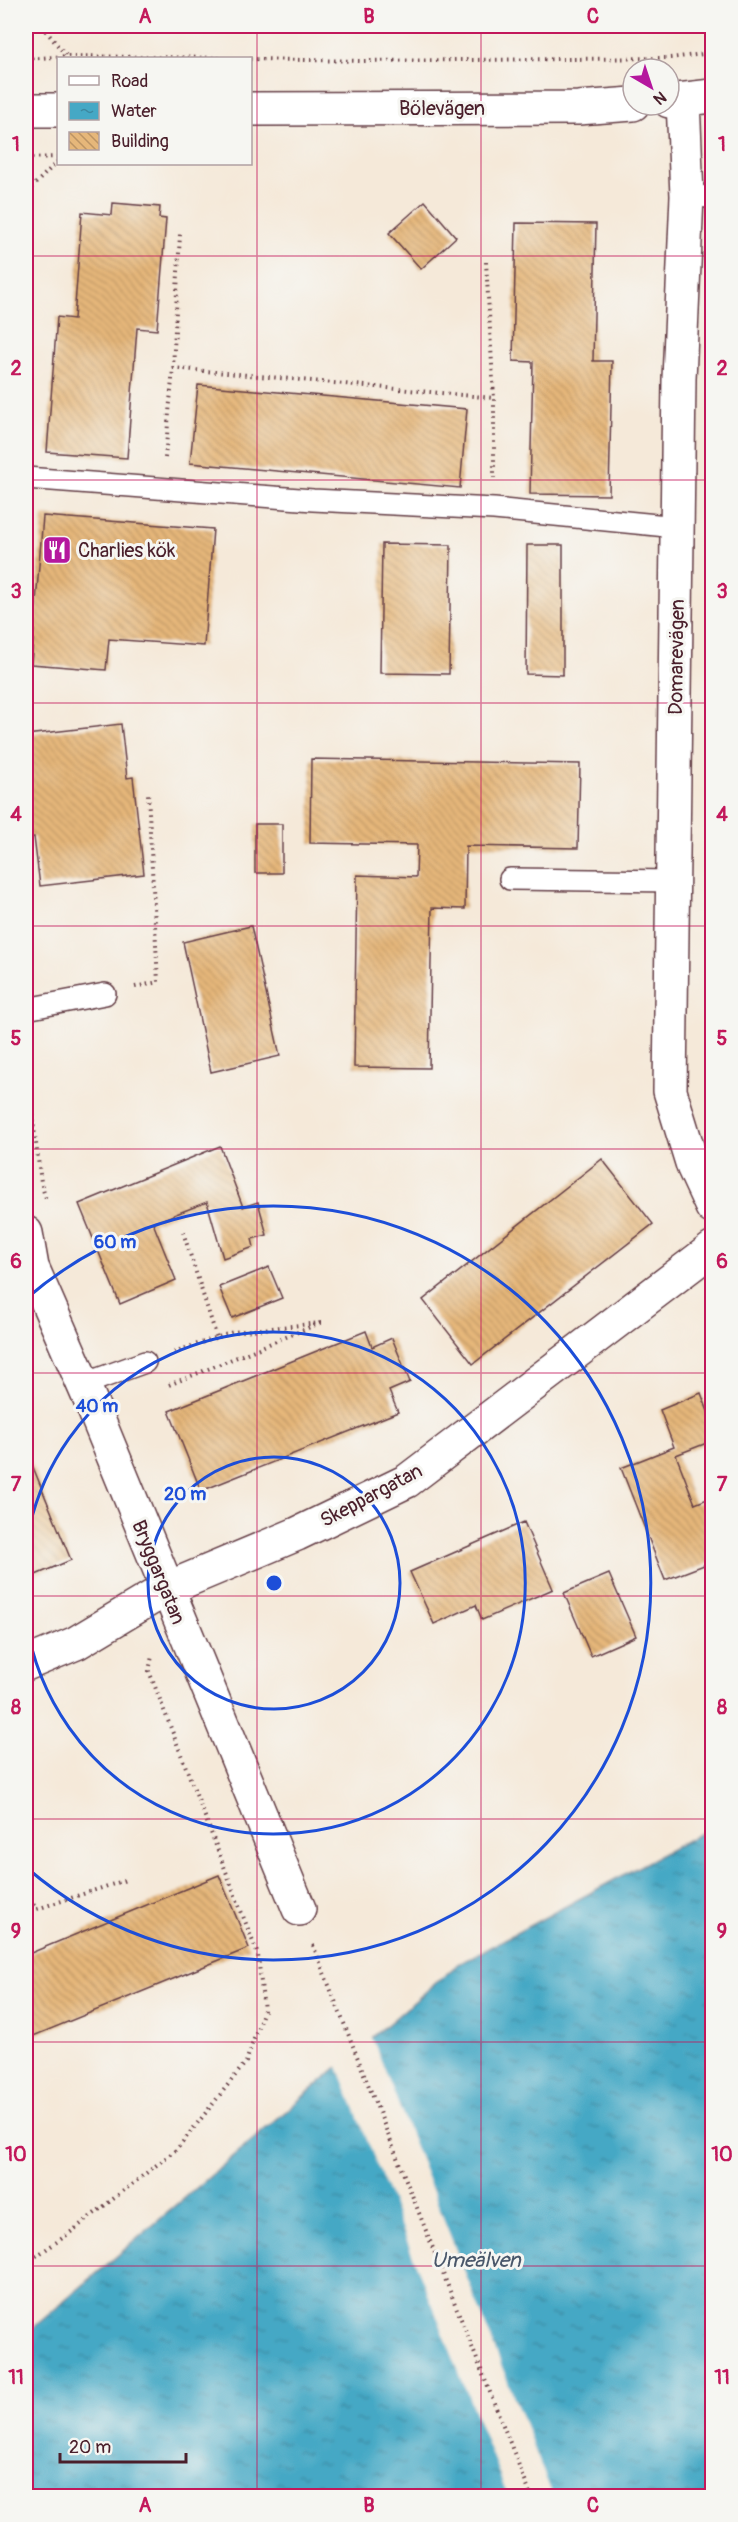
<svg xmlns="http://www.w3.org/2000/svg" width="738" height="2522" font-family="Pangolin,sans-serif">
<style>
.water{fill:url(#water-ripples);stroke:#486478;stroke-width:1.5}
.pier{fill:#f5e9d9}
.building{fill:url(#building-back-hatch)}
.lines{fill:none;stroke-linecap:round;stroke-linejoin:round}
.service-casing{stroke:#643d45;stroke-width:24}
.minor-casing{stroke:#643d45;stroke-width:36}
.tertiary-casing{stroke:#643d45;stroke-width:36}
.path{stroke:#643d45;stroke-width:4;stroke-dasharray:1.5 4.5;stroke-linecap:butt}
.service{stroke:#fff;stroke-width:21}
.minor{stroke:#fff;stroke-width:33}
.tertiary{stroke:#fff;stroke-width:33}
.grid{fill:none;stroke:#c2185b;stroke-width:1.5;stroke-opacity:0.55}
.ring{fill:none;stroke:#1d4ed8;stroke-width:3}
.labels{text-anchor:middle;stroke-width:6;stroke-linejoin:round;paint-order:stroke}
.street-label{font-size:20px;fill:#4a1f2b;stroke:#f6f6f2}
.poi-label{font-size:20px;fill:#4a1f2b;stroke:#f6f6f2;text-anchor:start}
.water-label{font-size:21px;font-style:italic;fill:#485669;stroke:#f6f6f2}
.centre{fill:#1d4ed8;stroke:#f6f6f2;stroke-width:3}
.ring-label{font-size:18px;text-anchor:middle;font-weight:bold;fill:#1d4ed8;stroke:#f6f6f2;stroke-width:6;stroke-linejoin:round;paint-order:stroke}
.neatline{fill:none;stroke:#c2185b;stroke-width:2}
.grid-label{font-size:20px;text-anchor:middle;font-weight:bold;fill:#c2185b}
</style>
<defs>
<pattern id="water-ripples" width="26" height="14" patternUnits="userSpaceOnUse" patternTransform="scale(1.5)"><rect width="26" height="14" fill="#45a8c5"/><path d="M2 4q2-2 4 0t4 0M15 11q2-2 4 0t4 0" fill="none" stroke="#3c88a0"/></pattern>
<pattern id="building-back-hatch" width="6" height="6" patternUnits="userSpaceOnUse" patternTransform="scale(1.5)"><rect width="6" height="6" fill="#e6b77a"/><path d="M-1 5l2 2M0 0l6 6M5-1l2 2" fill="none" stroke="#bc9464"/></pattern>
</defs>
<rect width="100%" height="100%" fill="#f6f6f2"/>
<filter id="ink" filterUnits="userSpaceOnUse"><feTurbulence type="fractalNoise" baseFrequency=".0167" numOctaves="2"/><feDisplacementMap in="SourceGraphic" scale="12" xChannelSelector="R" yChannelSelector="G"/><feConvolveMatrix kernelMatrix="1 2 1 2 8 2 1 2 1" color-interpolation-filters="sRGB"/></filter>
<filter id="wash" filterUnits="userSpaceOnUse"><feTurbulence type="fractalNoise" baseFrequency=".008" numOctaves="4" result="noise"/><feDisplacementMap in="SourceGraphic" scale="24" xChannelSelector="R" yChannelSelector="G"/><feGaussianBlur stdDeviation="1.35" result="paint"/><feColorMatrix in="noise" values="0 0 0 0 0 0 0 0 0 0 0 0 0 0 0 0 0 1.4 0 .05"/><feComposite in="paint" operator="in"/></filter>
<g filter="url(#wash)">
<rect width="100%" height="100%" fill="#f5e9d9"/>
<polygon class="water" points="712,1827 712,2496 26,2496 26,2334 457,1965"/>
<polygon class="pier" points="371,2035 553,2496 508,2496 337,2064"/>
<g id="blocks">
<g class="building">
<polygon points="425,201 456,237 421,269 389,233"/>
<polygon points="113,203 160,207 159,218 166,219 157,330 137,328 127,458 47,452 57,317 74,319 82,212 112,215"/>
<polygon points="516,223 596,224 593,361 612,361 609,495 530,494 533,362 513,361"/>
<polygon points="198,385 467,409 460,488 190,463"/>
<polygon points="43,516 213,529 204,646 109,639 106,670 31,664"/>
<polygon points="382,544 451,545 449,674 380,673"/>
<polygon points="527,545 563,545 563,675 526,674"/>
<polygon points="121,724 127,778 133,777 144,874 40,886 34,837 27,837 26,826 26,807 31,807 26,735"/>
<polygon points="311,759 580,764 578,848 466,846 465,909 432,908 429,1068 354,1067 357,875 416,877 417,845 310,843"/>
<rect x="255" y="824" width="27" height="49"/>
<polygon points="251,926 280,1056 211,1072 183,942"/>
<polygon points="220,1146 243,1207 258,1202 267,1235 252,1239 254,1247 223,1258 207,1202 153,1223 176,1280 120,1304 79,1204"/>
<polygon points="602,1159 653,1224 473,1364 423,1300"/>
<polygon points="269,1267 282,1298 232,1318 219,1287"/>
<polygon points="366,1331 372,1347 392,1338 410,1382 389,1391 398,1412 201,1491 169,1411"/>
<polygon points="701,1393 712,1422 712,1441 676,1455 695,1504 712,1497 712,1562 665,1580 621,1468 674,1447 660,1410"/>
<polygon points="26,1450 71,1560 26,1579"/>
<polygon points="524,1522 553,1589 482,1620 476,1605 434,1624 410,1572"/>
<polygon points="609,1574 636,1636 591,1656 564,1593"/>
<polygon points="219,1875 249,1948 26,2039 26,1955"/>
</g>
</g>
</g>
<g filter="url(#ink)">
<use href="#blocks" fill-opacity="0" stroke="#643d45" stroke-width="1.5"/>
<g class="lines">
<g class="service-casing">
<g id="service">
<polyline points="687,196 712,197"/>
<polyline points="26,478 313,500 494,509 677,527"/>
<polyline points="510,879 673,881"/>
<polyline points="26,1009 105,994"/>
<polyline points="84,1384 145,1362"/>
</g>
</g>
<g class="minor-casing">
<g id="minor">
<polyline points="683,100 687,196 679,379 670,1091 693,1166 712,1207"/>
<polyline points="26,1233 32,1267 91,1402 299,1909"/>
<polyline points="26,1664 76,1643 166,1589 297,1534 407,1481 712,1249"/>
</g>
</g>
<g class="tertiary-casing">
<g id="tertiary">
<polyline points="669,101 712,96"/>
<polyline points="250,109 578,108 633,104"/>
<polyline points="26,110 58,110"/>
</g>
</g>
<g class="path">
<polyline points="42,26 68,58"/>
<polyline points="26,59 68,56 224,58"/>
<polyline points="250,59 363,61 670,58 712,53"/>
<polyline points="26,158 58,157"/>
<polyline points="26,205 31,188 58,161"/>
<polyline points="486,262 494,398"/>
<polyline points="173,368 180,234"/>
<polyline points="165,458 173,368 494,398 494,478"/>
<polyline points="135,987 158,982 148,793"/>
<polyline points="26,1066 41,1182 46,1200"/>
<polyline points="183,1232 217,1338"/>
<polyline points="169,1385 320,1323 233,1332 174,1352"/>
<polyline points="26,1895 37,1909 126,1880"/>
<polyline points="313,1945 531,2496"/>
<polyline points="26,2263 67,2235 177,2149 246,2062 264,2010 258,1955 149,1671 152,1656"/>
</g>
<use href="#service" class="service"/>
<use href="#minor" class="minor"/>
<use href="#tertiary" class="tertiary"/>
</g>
</g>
<path class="grid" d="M257,26V2496M481,26V2496M26,256H712M26,480H712M26,703H712M26,926H712M26,1149H712M26,1373H712M26,1596H712M26,1819H712M26,2042H712M26,2266H712"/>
<g class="ring">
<circle cx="274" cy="1583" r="126"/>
<path d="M26 1546A251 251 0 1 1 26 1620"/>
<path d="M27 1298A377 377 0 1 1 27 1868"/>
</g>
<defs>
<g id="restaurant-square" transform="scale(1.5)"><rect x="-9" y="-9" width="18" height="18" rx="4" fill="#b5179e" stroke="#f6f6f2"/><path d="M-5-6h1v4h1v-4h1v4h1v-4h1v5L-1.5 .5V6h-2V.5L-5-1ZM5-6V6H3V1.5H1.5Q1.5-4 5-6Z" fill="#fff"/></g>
</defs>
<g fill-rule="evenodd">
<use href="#restaurant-square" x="57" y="550"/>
</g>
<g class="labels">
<g class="street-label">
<text x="442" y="115">Bölevägen</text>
<text transform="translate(676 657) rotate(-89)" y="7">Domarevägen</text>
<text transform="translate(371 1495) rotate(-28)" y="7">Skeppargatan</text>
<text transform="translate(159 1572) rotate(68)" y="7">Bryggargatan</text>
</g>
<g class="poi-label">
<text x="78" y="557">Charlies kök</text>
</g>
<g class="water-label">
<text x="476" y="2267">Umeälven</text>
</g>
</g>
<circle cx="274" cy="1583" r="9" class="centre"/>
<g class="ring-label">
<text x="115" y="1248">60 m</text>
<text x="97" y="1412">40 m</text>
<text x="185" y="1500">20 m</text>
</g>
<rect width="738" height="2522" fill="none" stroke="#f6f6f2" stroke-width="66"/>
<rect x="57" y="57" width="195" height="108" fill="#f6f6f2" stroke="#b1a0a2" stroke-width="1.5"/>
<rect x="69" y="76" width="30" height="9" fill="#ffffff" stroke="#b1a0a2" stroke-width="1.5"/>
<text x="111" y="87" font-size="18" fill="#4a1f2b">Road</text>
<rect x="69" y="102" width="30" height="18" fill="url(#water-ripples)" stroke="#b1a0a2" stroke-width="1.5"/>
<text x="111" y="117" font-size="18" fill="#4a1f2b">Water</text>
<rect x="69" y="132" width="30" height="18" fill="url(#building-back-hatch)" stroke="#b1a0a2" stroke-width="1.5"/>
<text x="111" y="147" font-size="18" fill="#4a1f2b">Building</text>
<g transform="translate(651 87) rotate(141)"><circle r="28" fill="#f6f6f2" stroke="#b1a0a2" stroke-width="1.5"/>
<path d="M0-4.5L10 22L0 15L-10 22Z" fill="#b5179e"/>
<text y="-9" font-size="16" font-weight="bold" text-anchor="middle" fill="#4a1f2b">N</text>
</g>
<path d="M60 2453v9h126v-9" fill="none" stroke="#4a1f2b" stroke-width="3"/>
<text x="69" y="2453" font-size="18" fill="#4a1f2b" stroke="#f6f6f2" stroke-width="4.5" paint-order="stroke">20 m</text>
<rect x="33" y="33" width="672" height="2456" class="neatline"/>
<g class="grid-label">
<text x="145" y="23">A</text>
<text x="369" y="23">B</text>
<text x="593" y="23">C</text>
<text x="16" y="151">1</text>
<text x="722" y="151">1</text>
<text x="16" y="375">2</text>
<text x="722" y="375">2</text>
<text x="16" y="598">3</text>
<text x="722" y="598">3</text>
<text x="16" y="821">4</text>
<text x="722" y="821">4</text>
<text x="16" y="1045">5</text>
<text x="722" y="1045">5</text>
<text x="16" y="1268">6</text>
<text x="722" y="1268">6</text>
<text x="16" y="1491">7</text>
<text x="722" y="1491">7</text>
<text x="16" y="1714">8</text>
<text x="722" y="1714">8</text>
<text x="16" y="1938">9</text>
<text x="722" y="1938">9</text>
<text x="16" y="2161">10</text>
<text x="722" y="2161">10</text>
<text x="16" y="2384">11</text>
<text x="722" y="2384">11</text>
<text x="145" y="2512">A</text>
<text x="369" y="2512">B</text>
<text x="593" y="2512">C</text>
</g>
</svg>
